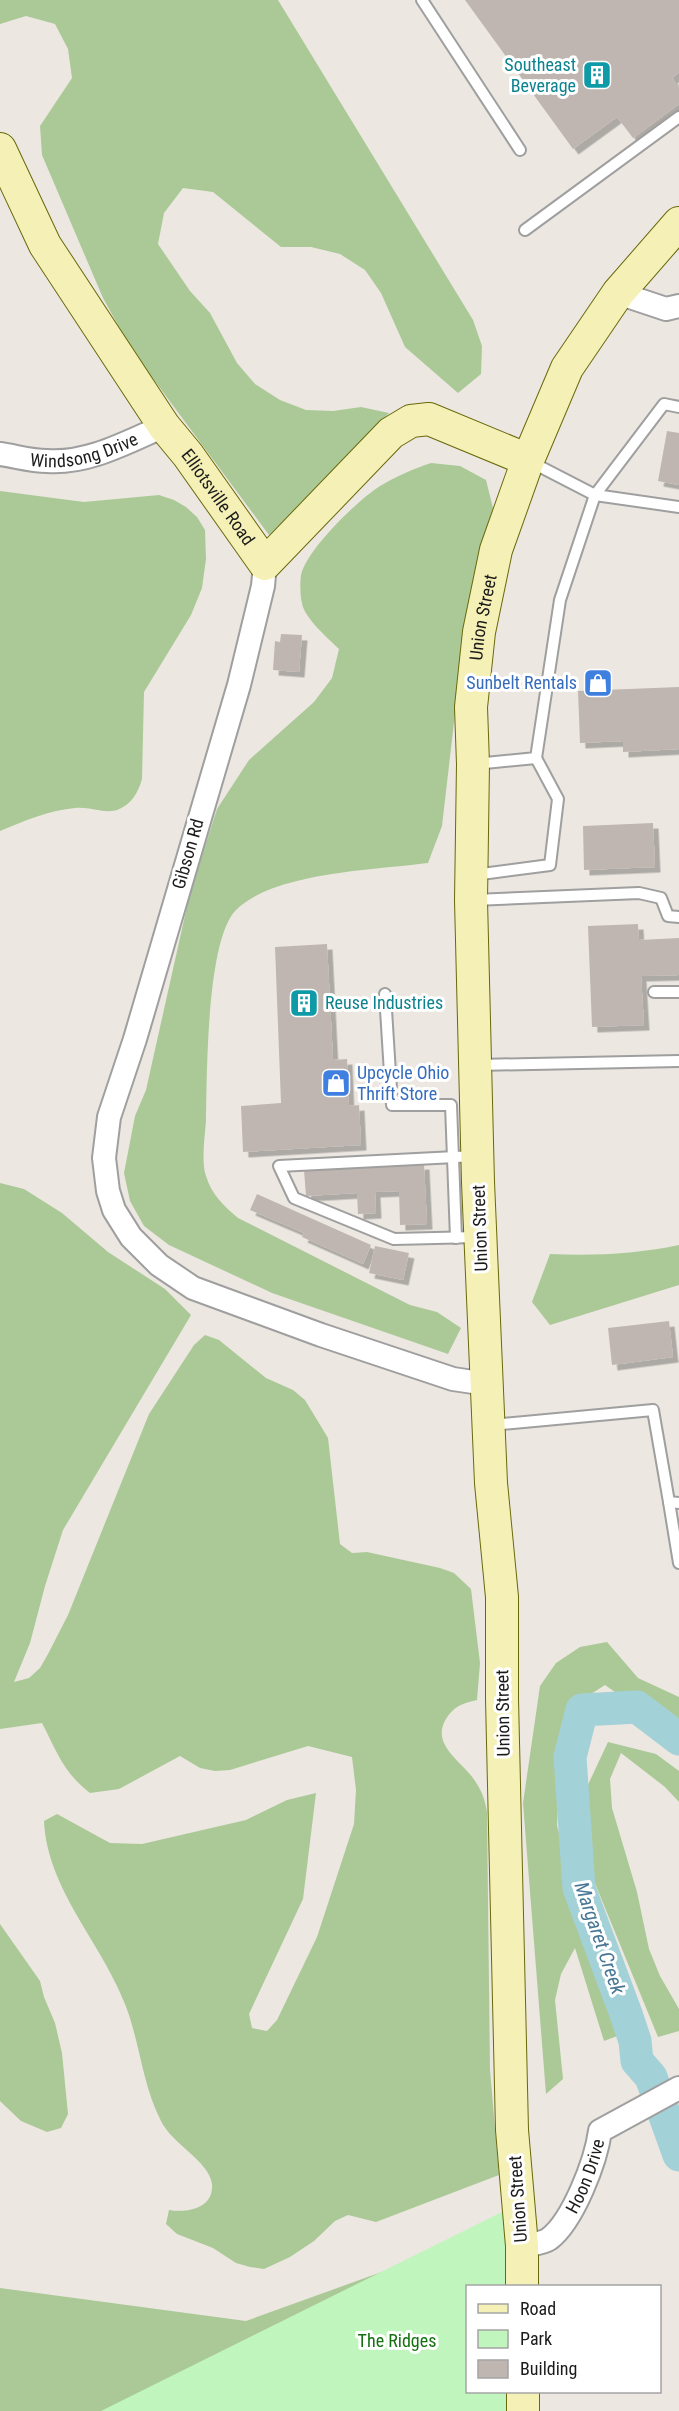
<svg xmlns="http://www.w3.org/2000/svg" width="679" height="2411" font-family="'Roboto Condensed',sans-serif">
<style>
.forest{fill:#abc997}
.park{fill:#c0f5be}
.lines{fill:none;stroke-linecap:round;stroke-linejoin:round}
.river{stroke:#a3d1d8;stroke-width:33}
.building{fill:#c0b6b1;filter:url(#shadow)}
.lane-casing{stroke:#9f9f9f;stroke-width:14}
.street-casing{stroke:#9f9f9f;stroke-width:26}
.secondary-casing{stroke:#69690b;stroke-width:34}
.lane{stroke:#fff;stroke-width:10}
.street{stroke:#fff;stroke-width:22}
.secondary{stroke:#f5f1b6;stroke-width:32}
.labels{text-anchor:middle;stroke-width:6;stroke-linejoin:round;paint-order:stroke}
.culture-label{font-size:18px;fill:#0d838f;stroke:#fff;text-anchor:end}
.street-label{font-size:18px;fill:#1b1b1b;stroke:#fff}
.shop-label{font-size:18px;fill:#366cbe;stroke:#fff;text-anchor:end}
.park-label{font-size:18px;fill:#137111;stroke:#fff}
.water-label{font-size:20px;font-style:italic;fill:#487795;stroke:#fff}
</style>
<defs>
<filter id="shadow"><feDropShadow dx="5.5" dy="5.5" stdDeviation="0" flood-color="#0004"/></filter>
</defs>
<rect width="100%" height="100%" fill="#ece7e1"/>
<g class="forest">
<polygon points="0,0 278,0 473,320 482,346 481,374 458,393 405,347 381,293 365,270 340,254 311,247 281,247 213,192 183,188 164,213 158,244 190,291 210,313 237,363 255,384 280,400 306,410 333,411 361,407 389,413 309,495 293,520 269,535 131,349 103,298 42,155 40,126 72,78 68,49 55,24 26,16 0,24"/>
<path d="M431,463L460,466L486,480L493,508L461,662L442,826L428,863C375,870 274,872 236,910C206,940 207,1078 206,1121C205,1135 201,1163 206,1176C212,1195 223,1205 238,1218L410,1305L437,1312L461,1328L448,1354L272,1293L169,1245L144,1226L130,1201L124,1173L135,1116L146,1090L190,893L217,809L249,760L314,702L332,678L339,649C329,639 304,618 302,603C300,596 300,582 301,575C307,549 358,500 380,486C397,476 413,469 431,463Z"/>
<path d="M0,491L84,502L159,495L174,500L186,507L197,517L205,530L206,559L202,588L191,615L144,692L142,779C138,793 131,805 117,810C105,814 88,806 75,808C50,810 24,821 0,831Z"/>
<path d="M0,1183L24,1189L62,1213L108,1252L165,1289L191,1315L63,1530L45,1586L30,1643L14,1682L29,1678L40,1668L48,1654L68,1615L149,1414L194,1345L205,1335L219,1340L266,1378L293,1390L305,1400L328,1438L340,1544L352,1553L367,1552L440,1568L454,1573L471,1589L480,1663L477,1700C463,1703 454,1706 446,1719C430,1745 463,1762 475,1781C482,1791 485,1800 487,1812L490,2070L499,2175L376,2222L348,2215L335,2221L314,2241L290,2257L264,2269L250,2267L236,2263L213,2248L177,2234L166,2224L169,2210C187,2213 214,2209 212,2184C209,2161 172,2144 161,2121C142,2084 140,2042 125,2004C101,1942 47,1889 44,1821L57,1814L110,1843L142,1844L246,1820L287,1800L316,1793L303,1899L249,2014L252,2028L267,2031L277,2020L317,1937L354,1824L356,1790L352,1757L308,1746L230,1770L215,1771L200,1768L180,1756L119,1789L90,1793C63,1772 57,1752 42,1723L0,1729Z"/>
<path d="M679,1245V1285L550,1325L532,1302L550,1254C594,1256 636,1254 679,1245Z"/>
<polygon points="607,1642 638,1678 679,1697 679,1737 605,1685 580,1701 561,1725 557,1826 620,2035 604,2041 575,1948 561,1974 555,2000 563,2079 546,2094 523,1803 540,1686 556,1663 580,1647"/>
<polygon points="608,1742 656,1754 679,1771 679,1802 665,1787 621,1753 610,1779 612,1808 637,1892 649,1949 660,1976 679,2009 679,2031 658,2037 592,1876 585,1847 586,1789"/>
<polygon points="0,1924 40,1981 44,1997 55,2023 62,2053 68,2114 61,2128 47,2132 21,2121 0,2101"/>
<polygon points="495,2231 468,2286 468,2392 498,2411 0,2411 0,2288 246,2321"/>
</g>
<polygon class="park" points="518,2204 522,2286 468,2286 468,2392 523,2392 523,2411 101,2411"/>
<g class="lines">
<polyline class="river" points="679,1739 637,1707 582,1710 570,1757 579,1888 626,2014 635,2041 637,2061 651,2077 679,2155"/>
</g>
<g class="building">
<polygon points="465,0 679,0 679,72 672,78 679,88 679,104 633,138 617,117 573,149"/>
<polygon points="667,431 679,433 679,485 658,481"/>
<polygon points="281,634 302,635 299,672 273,670 275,641 280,642"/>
<polygon points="679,687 679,749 623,752 623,741 580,743 578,691"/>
<polygon points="653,823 655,867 584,870 583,826"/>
<polygon points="638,924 639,940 679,938 679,975 641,976 644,1025 592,1027 588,926"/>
<polygon points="327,944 333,1060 347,1059 349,1106 359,1105 361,1145 243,1152 241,1106 281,1103 275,947"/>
<polygon points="424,1164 427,1224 400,1225 399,1191 375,1192 376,1213 358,1214 357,1193 306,1196 304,1170"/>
<polygon points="257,1194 371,1245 363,1264 302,1237 304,1233 250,1210"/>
<polygon points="375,1246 409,1253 403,1280 369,1273"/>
<polygon points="669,1321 673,1357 612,1365 608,1328"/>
</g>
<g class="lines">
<g class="lane-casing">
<g id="lane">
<polyline points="422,0 520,150"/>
<polyline points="525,230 679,117"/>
<polyline points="679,407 664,404 595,495 679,507"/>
<polyline points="475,764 536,758 560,600 595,495 531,462"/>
<polyline points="474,875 550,865 558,799 536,758"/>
<polyline points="474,900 639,893 661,898 668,916 679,917"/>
<polyline points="654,992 679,992"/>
<polyline points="385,994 392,1105 451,1105 456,1238"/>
<polyline points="478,1065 679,1061"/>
<polyline points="475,1156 279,1166 294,1198 394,1239 477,1237"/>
<polyline points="492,1425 653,1410 669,1502 679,1503"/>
<polyline points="669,1502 679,1563"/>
</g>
</g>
<g class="street-casing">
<g id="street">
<polyline points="618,293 666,309 679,306"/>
<path id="s1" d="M0,454C15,456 31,461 47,461C88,464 127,442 164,426"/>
<polyline points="265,564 263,586 239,685 135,1039 109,1117 104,1158 108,1191 114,1210 131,1237 159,1265 193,1288 321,1335 453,1379 487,1384"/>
<path id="s2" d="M522,2246C530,2244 542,2244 549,2239C573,2221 596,2161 600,2131L679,2088"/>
</g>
</g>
<g class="secondary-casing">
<g id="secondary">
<path id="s3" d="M0,149L45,245L164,426L188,455L265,564L391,433L411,421L429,419L528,460"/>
<path id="s4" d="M522,2286V2246L512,2130L502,1699V1597L491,1483L478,1182L471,900L473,764L471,707L479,632L496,550L528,460L567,368L618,293L679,223"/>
<polyline points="523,2392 523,2411"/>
</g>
</g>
<use href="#lane" class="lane"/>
<use href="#street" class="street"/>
<use href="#secondary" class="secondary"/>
</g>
<defs>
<g id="building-square" transform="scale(1.5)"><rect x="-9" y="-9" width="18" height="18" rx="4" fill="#0f9aa8" stroke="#fff"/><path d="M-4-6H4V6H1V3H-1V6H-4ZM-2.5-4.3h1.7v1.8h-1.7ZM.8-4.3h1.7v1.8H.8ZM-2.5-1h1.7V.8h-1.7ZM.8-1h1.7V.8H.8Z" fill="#fff"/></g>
<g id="shop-square" transform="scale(1.5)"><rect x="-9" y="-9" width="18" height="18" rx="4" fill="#3f7fe0" stroke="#fff"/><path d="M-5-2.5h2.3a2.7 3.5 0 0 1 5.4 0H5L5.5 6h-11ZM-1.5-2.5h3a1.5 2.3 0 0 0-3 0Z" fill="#fff"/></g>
</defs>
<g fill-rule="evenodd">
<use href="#building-square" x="597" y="75"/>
<use href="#shop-square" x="598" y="683"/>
<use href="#building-square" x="304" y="1003"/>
<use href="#shop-square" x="336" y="1083"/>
</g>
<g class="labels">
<g class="culture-label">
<text x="576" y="71">Southeast<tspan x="576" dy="21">Beverage</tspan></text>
<text x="325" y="1009" text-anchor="start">Reuse Industries</text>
</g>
<g class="street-label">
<text dy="6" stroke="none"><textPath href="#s1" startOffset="86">Windsong Drive</textPath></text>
<text dy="6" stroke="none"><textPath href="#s3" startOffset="412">Elliotsville Road</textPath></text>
<text dy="6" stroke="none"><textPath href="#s4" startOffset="1671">Union Street</textPath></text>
<text transform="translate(188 854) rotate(-74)" y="6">Gibson Rd</text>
<text transform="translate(480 1228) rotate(-92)" y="6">Union Street</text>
<text transform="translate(503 1713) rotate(-91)" y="6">Union Street</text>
<text dy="6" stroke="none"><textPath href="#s2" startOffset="102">Hoon Drive</textPath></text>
<text transform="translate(518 2199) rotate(-94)" y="6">Union Street</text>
</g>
<g class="shop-label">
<text x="577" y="689">Sunbelt Rentals</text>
<text x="357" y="1079" text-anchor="start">Upcycle Ohio<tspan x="357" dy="21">Thrift Store</tspan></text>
</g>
<g class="park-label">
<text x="397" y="2347">The Ridges</text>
</g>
<g class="water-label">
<text transform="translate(600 1938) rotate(71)" y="7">Margaret Creek</text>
</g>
</g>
<rect x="466" y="2285" width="195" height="108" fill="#ffffff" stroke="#a4a4a4" stroke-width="1.5"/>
<rect x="478" y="2304" width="30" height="9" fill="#f5f1b6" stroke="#a4a4a4" stroke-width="1.5"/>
<text x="520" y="2315" font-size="18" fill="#1b1b1b">Road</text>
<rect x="478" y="2330" width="30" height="18" fill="#c0f5be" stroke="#a4a4a4" stroke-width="1.5"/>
<text x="520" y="2345" font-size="18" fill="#1b1b1b">Park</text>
<rect x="478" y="2360" width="30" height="18" fill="#c0b6b1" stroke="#a4a4a4" stroke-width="1.5"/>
<text x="520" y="2375" font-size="18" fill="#1b1b1b">Building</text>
</svg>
